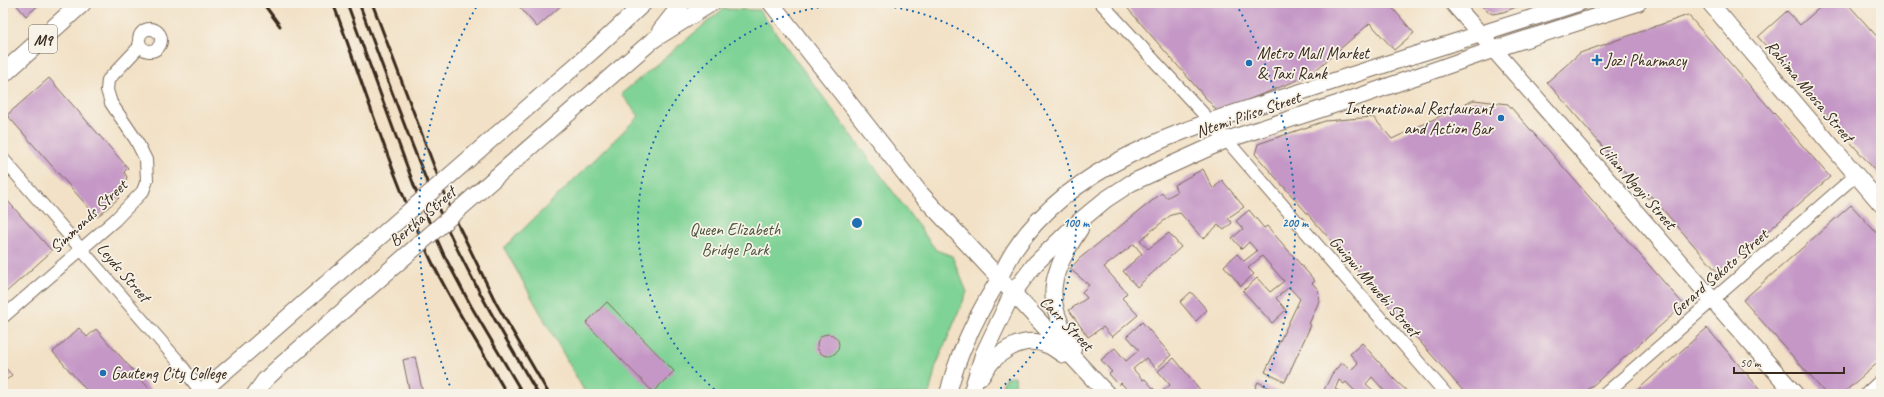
<svg xmlns="http://www.w3.org/2000/svg" width="1884" height="397" font-family="Caveat,sans-serif">
<style>
.green{fill:#80d396;stroke:#5e7e5a}
.building{fill:#c497c6}
.lines{fill:none;stroke-linecap:round;stroke-linejoin:round}
.street-casing{stroke:#7b6a59;stroke-width:14}
.secondary-casing{stroke:#7b6a59;stroke-width:18}
.primary-casing{stroke:#7b6a59;stroke-width:20}
.street{stroke:#fff;stroke-width:12}
.secondary{stroke:#fff;stroke-width:16}
.primary{stroke:#fff;stroke-width:18}
.rail{stroke:#3b2a1e;stroke-width:3}
.secondary-bridge-casing{stroke:#7b6a59;stroke-width:18;stroke-linecap:butt}
.secondary-bridge{stroke:#fff;stroke-width:16}
.ring{fill:none;stroke:#1f6fb2;stroke-width:2;stroke-dasharray:2 4}
.poi-dot{fill:#1f6fb2;stroke:#f7f3e8;stroke-width:1.5}
.labels{text-anchor:middle;stroke-width:3.5;stroke-linejoin:round;paint-order:stroke}
.shield{fill:#f7f3e8;stroke:#73665b;stroke-width:1}
.shield-label{font-size:16px;font-weight:bold;fill:#3b2a1e}
.poi-label{font-size:17px;fill:#3b2a1e;stroke:#f7f3e8;text-anchor:start}
.street-label{font-size:17px;fill:#3b2a1e;stroke:#f7f3e8}
.park-label{font-size:17px;fill:#4c543c;stroke:#f7f3e8}
.centre{fill:#1f6fb2;stroke:#f7f3e8;stroke-width:2}
.ring-label{font-size:12px;text-anchor:middle;font-weight:bold;fill:#1f6fb2;stroke:#f7f3e8;stroke-width:3.5;stroke-linejoin:round;paint-order:stroke}
</style>
<rect width="100%" height="100%" fill="#f7f3e8"/>
<filter id="ink" filterUnits="userSpaceOnUse"><feTurbulence type="fractalNoise" baseFrequency=".025" numOctaves="2"/><feDisplacementMap in="SourceGraphic" scale="8" xChannelSelector="R" yChannelSelector="G"/><feConvolveMatrix kernelMatrix="1 2 1 2 8 2 1 2 1" color-interpolation-filters="sRGB"/></filter>
<filter id="wash" filterUnits="userSpaceOnUse"><feTurbulence type="fractalNoise" baseFrequency=".012" numOctaves="4" result="noise"/><feDisplacementMap in="SourceGraphic" scale="16" xChannelSelector="R" yChannelSelector="G"/><feGaussianBlur stdDeviation="0.9" result="paint"/><feColorMatrix in="noise" values="0 0 0 0 0 0 0 0 0 0 0 0 0 0 0 0 0 1.4 0 .05"/><feComposite in="paint" operator="in"/></filter>
<g filter="url(#wash)">
<rect width="100%" height="100%" fill="#f2e1c6"/>
<g class="green">
<polygon points="723,9 759,10 936,250 952,256 967,292 936,366 929,394 586,394 504,248 639,116 621,94"/>
<polygon points="1015,376 1016,394 999,394 1005,378"/>
</g>
<g id="blocks">
<g class="building">
<polygon points="15,3 41,3 26,16"/>
<polygon points="516,3 564,3 537,27"/>
<polygon points="1123,3 1393,3 1390,5 1414,33 1394,50 1370,23 1310,75 1218,112"/>
<polygon points="1479,3 1527,3 1503,12 1493,14 1488,12"/>
<polygon points="1825,3 1847,3 1881,41 1881,177 1758,37 1787,11 1800,25"/>
<polygon points="1688,15 1830,177 1719,274 1651,196 1648,199 1547,82 1580,53"/>
<polygon points="49,78 128,168 124,172 127,177 124,187 116,195 119,198 97,217 7,115"/>
<polygon points="1474,100 1508,104 1684,305 1583,394 1466,394 1255,154 1258,144 1325,121 1373,117 1392,139"/>
<polygon points="1203,169 1213,189 1222,180 1244,207 1228,218 1232,223 1224,230 1218,225 1203,239 1180,213 1171,215 1140,240 1148,249 1169,233 1181,247 1137,287 1123,271 1142,254 1134,244 1104,267 1127,293 1122,298 1138,315 1112,337 1103,327 1088,337 1069,310 1087,298 1082,292 1089,285 1070,269 1080,258 1162,193 1166,198 1177,192 1174,185"/>
<polygon points="6,199 52,251 3,295 3,201"/>
<polygon points="1851,205 1881,238 1881,360 1842,394 1826,394 1743,300"/>
<polygon points="1249,210 1264,228 1267,226 1315,281 1312,283 1318,289 1319,301 1309,324 1311,325 1285,382 1265,372 1300,299 1289,287 1276,298 1286,310 1272,323 1243,291 1257,278 1270,292 1284,281 1262,256 1248,268 1254,274 1241,286 1224,266 1237,254 1244,261 1257,251 1249,242 1242,249 1232,238 1243,229 1236,221"/>
<polygon points="1191,292 1207,310 1196,321 1180,302"/>
<polygon points="607,302 674,371 653,392 586,323"/>
<polygon points="1142,322 1171,355 1156,369 1146,358 1133,369 1143,380 1145,379 1158,394 1132,393 1131,394 1121,383 1119,385 1109,374 1112,372 1101,360 1115,348 1126,361 1139,350 1127,336"/>
<polygon points="79,328 87,337 96,329 154,394 90,394 53,352"/>
<polygon points="1707,328 1764,394 1633,394"/>
<circle cx="828" cy="345" r="11"/>
<polygon points="1362,343 1393,378 1410,394 1387,394 1372,377 1366,384 1376,393 1375,394 1352,394 1355,391 1346,382 1344,384 1339,380 1335,389 1345,394 1322,394 1332,374 1342,362 1351,370 1358,363 1350,354"/>
<polygon points="415,357 423,394 410,394 403,360"/>
<polygon points="1174,358 1201,391 1198,394 1159,394 1170,385 1158,371"/>
<polygon points="3,365 12,375 3,383"/>
<polygon points="1258,382 1280,393 1280,394 1267,394 1255,388"/>
</g>
</g>
</g>
<g filter="url(#ink)">
<use href="#blocks" fill-opacity="0" stroke="#7b6a59" stroke-width="1"/>
<g class="lines">
<g class="street-casing">
<g id="street">
<polyline points="1101,3 1210,121 1446,394"/>
<circle cx="150" cy="40" r="11"/>
<polyline points="3,159 178,361 201,392"/>
<polyline points="3,317 115,220 143,191 147,180 146,160 136,140 111,103 107,90 108,80 140,46"/>
<polyline points="1605,394 1856,175"/>
</g>
</g>
<g class="secondary-casing">
<g id="secondary">
<polyline points="771,3 920,193 1107,394"/>
<polyline points="1453,3 1795,394"/>
<polyline points="1710,3 1881,204"/>
<polyline points="660,31 682,3"/>
<polyline points="597,47 644,3"/>
<polyline points="617,71 653,40 712,3"/>
<path d="M1073,349C1044,297 1048,278 1080,229"/>
<path d="M982,376C993,354 1022,334 1047,345C1053,347 1058,352 1064,355"/>
<polyline points="199,394 264,338"/>
<polyline points="255,394 265,380 280,366"/>
<path d="M948,394C957,356 975,319 995,286C1001,275 1007,262 1014,251C1077,154 1212,121 1316,87C1403,58 1491,31 1579,3"/>
<polyline points="971,394 983,355 1012,294 1036,263 1075,225 1105,200 1131,183 1226,140 1346,101 1495,49 1638,3"/>
<polyline points="1869,394 1881,383"/>
</g>
</g>
<g class="primary-casing">
<polyline id="primary" points="3,74 82,3"/>
</g>
<use href="#street" class="street"/>
<use href="#secondary" class="secondary"/>
<use href="#primary" class="primary"/>
<g class="rail">
<polyline points="263,3 280,26"/>
<path d="M333,3C365,89 392,177 431,260C453,306 482,350 507,394"/>
<polyline points="347,3 419,199 444,255 471,306 523,394"/>
<path d="M359,3C385,72 409,142 439,210C467,274 503,334 538,394"/>
<polyline points="372,3 450,208 496,303 549,394"/>
</g>
<g class="secondary-bridge-casing">
<g id="secondary-bridge">
<polyline points="264,338 597,47"/>
<polyline points="280,366 617,71"/>
</g>
</g>
<use href="#secondary-bridge" class="secondary-bridge"/>
</g>
</g>
<g class="ring">
<path d="M719 393A219 219 0 1 1 995 393"/>
<path d="M452 391A438 438 0 0 1 478 4M1236 4A438 438 0 0 1 1262 391"/>
</g>
<g class="poi-dot">
<path d="M1595 54h4v4h4v4h-4v4h-4v-4h-4v-4h4z"/>
<circle cx="1249" cy="63" r="4"/>
<circle cx="1501" cy="118" r="4"/>
<circle cx="103" cy="373" r="4"/>
</g>
<g class="labels">
<rect class="shield" x="29" y="25" width="28" height="28" rx="3"/>
<g class="shield-label">
<text x="43" y="45">M9</text>
</g>
<g class="poi-label">
<text x="1257" y="59">Metro Mall Market<tspan x="1257" dy="20">&amp; Taxi Rank</tspan></text>
<text x="1605" y="66">Jozi Pharmacy</text>
<text x="1493" y="114" text-anchor="end">International Restaurant<tspan x="1493" dy="20">and Action Bar</tspan></text>
<text x="111" y="379">Gauteng City College</text>
</g>
<g class="street-label">
<text transform="translate(1810 91) rotate(50)" y="6">Rahima Moosa Street</text>
<text transform="translate(1248 114) rotate(-19)" y="6">Ntemi Piliso Street</text>
<text transform="translate(1638 186) rotate(49)" y="6">Lilian Ngoyi Street</text>
<text transform="translate(88 216) rotate(-43)" y="6">Simmonds Street</text>
<text transform="translate(422 216) rotate(-41)" y="6">Bertha Street</text>
<text transform="translate(124 272) rotate(49)" y="6">Leyds Street</text>
<text transform="translate(1719 272) rotate(-41)" y="6">Gerard Sekoto Street</text>
<text transform="translate(1375 286) rotate(49)" y="6">Gwigwi Mrwebi Street</text>
<text transform="translate(1067 323) rotate(46)" y="6">Carr Street</text>
</g>
<g class="park-label">
<text x="735" y="235">Queen Elizabeth<tspan x="735" dy="20">Bridge Park</tspan></text>
</g>
</g>
<circle cx="857" cy="223" r="6" class="centre"/>
<g class="ring-label">
<text x="1076" y="227">100 m</text>
<text x="1295" y="227">200 m</text>
</g>
<rect width="1884" height="397" fill="none" stroke="#f7f3e8" stroke-width="16"/>
<path d="M1734 367v6h110v-6" fill="none" stroke="#3b2a1e" stroke-width="2"/>
<text x="1740" y="367" font-size="12" fill="#3b2a1e" stroke="#f7f3e8" stroke-width="3" paint-order="stroke">50 m</text>
</svg>
